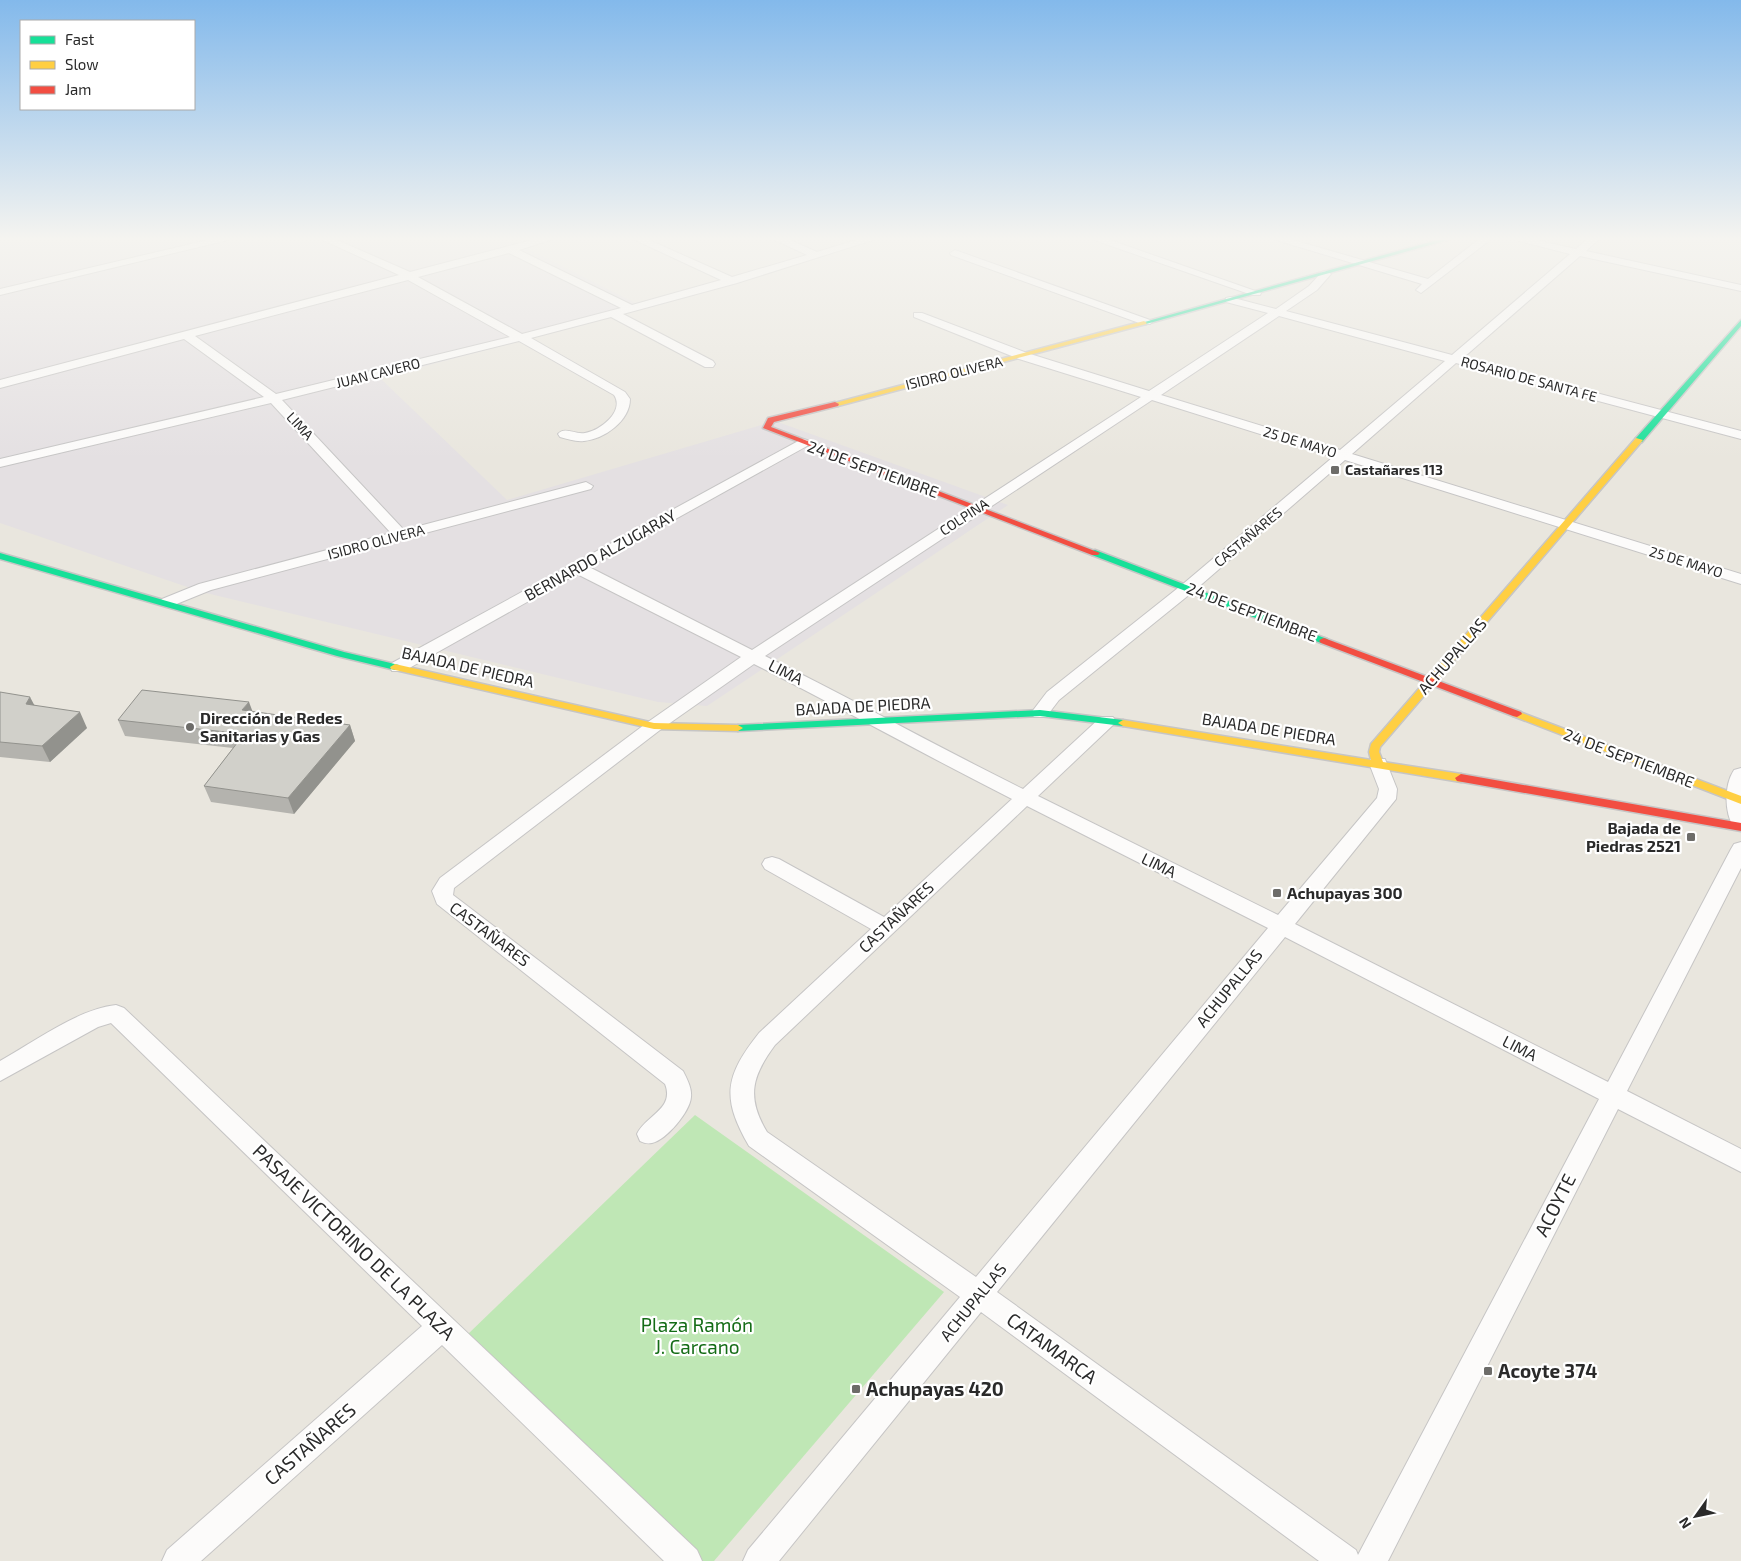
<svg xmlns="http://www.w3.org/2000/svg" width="1741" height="1561" font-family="'Exo 2',sans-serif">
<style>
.industrial{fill:#e4e0e2}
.green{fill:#bfe7b5}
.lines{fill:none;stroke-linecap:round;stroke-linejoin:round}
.street-casing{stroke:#c6c5c5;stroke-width:2}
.fast-casing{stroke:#c6c5c5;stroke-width:3}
.slow-casing{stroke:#c6c5c5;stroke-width:3}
.jam-casing{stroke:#c6c5c5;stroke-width:3}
.street{fill:#fcfbfa;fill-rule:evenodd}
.fast{fill:#16e098;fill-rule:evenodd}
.slow{fill:#ffcf43;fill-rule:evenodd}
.jam{fill:#f24e42;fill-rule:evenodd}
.wall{fill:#b4b3ae}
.shaded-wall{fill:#92928d}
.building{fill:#d1d0ca;stroke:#92928d}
.poi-dot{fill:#6d6c69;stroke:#fff;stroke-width:2}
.labels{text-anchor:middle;stroke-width:4.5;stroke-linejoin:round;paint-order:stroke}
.far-street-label{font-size:14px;fill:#2a2a2a;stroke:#fff}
.far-poi-label{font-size:14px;font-weight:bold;fill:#2a2a2a;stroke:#fff;text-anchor:start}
.street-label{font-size:16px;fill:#2a2a2a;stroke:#fff}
.poi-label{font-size:16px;font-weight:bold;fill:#2a2a2a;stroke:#fff;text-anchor:start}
.near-street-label{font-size:19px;fill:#2a2a2a;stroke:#fff}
.near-park-label{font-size:19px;fill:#146c16;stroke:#fff}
.near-poi-label{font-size:19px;font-weight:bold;fill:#2a2a2a;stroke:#fff;text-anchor:start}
</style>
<rect width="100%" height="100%" fill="#e9e6de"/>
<polygon class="industrial" points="0,240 554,240 526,248 645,308 380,378 507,500 775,421 1008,505 707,706 658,702 202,592 0,523"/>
<polygon class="green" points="695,1115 944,1292 714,1561 698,1561 467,1335"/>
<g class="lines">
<g class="street-casing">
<g id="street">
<polygon points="208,240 228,240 0,295 0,289"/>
<path d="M323,240H337L410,272L532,240H550L519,250L632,305L721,280L635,240H649L732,277L807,255L775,240H790L817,252L856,240H873L737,283L623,314L713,361L715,364L713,367H705L611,317L531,338L625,392L630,399C630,421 604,439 584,441C576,442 568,439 560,437L558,434C565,426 575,435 585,433C600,431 625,411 614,395L519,341L282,400L404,530L586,482L593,486L591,489L211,590L174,605H162L160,602L162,599L199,584L391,533L271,403L0,467V459L264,397L184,339L0,388V380L399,275ZM509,253L621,308L522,334L418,277ZM408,280L510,337L276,394L195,336Z"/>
<polygon points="1094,240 1110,240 1261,293 1260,295 1252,295"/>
<polygon points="1276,240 1293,240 1428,279 1478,240 1490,240 1421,293 1416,290 1422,284"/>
<path d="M1515,240H1536L1576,249L1586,240H1598L1586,251L1741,285V291L1580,256L1463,358L1741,431V439L1456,363L1352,454L1741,574V584L1345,460L1195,590L1059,700L1046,717H1034L1031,713L1047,692L1183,584L1333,457L1152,400L765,656C852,699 936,746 1023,789L1101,717H1113L1116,721L1113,725L1038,796L1278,915L1377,798L1379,789L1369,763L1371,759H1385L1397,789L1396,799L1295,924L1608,1082L1731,849L1734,844L1741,842V868L1627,1091L1741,1149V1172L1618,1109L1388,1561H1319L981,1312L779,1561H743L748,1550L960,1297L749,1146C721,1098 725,1076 759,1033L871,929L765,869L762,864L765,859L772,857L779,859L884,917L1012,799C925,755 841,708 754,664L660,730L454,888L453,895L683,1071C687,1079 692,1088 691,1097C690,1112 666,1140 652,1143C647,1144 644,1143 640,1141L637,1134C646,1115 675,1109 665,1084L437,904L432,891L440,878L648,722L741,657L577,574L404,671H392L390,667L392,663L802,439L807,440L809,443L807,446L589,567L752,650L1141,397L1019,359L914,317V313H922L1027,353L1149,391L1268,313L1226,302V298L1230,297L1276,309L1309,286L1322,272L1326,271L1331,274L1317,290L1286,311L1452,355L1570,254ZM1279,316L1445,361L1340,450L1161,395ZM1027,806L1268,928L976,1277L767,1132C746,1097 752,1076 775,1045ZM1285,937L1599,1099L1358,1555L1356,1550L997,1292Z"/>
<polygon points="955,250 1150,320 1152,322 1150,324 1142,324 951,255 950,253"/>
<path d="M1741,768V829L1734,828C1724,812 1724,785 1734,770Z"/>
<path d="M116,1005L124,1008L697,1550L702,1561H664L442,1345L201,1561H162L167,1550L422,1326L111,1023L98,1027L0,1081V1061C34,1042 78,1009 116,1005Z"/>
</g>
</g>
<g class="fast-casing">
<g id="fast">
<polygon points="1437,240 1448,240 1146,324 1141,323"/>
<polygon points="1741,320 1741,326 1642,442 1636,442 1636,438"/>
<polygon points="1095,550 1327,639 1329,641 1327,643 1321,643 1092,555 1092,551"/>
<polygon points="0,553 344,652 399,665 400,667 395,670 337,656 0,559"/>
<polygon points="1040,710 1123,720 1128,723 1123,726 1040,716 738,731 733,728 738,725"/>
</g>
</g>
<g class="slow-casing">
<g id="slow">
<polygon points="1144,321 1147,323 1146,324 838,406 831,404"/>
<polygon points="1636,438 1643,440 1380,747 1379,752 1383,762 1461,774 1467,778 1465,781 1461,782 1123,726 1118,723 1123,720 1371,760 1369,752 1371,744"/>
<polygon points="395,664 654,723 738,725 743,728 738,731 654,729 391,669 390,667"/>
<polygon points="1517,711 1741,796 1741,804 1513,716 1512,714"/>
</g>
</g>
<g class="jam-casing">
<g id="jam">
<polygon points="835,402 839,404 838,406 774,422 771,427 1100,553 1098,555 1092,555 763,428 768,418"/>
<polygon points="1324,638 1521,712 1522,714 1517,717 1513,716 1321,643 1319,641 1321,639"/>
<polygon points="1461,774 1741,823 1741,831 1457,781 1455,778"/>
</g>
</g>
<use href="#street" class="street"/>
<use href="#fast" class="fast"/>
<use href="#slow" class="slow"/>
<use href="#jam" class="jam"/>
</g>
<g class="wall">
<polygon points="0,692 35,705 87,728 50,762 0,757"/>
<polygon points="253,712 350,725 355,741 294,814 211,802 204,786 233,748 125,736 118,720"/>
</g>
<g class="shaded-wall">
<polygon points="30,697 38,712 26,704"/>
<polygon points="249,702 255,718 242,710"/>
<polygon points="80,712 87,728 50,762 42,746"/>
<polygon points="350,725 355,741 294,814 288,798"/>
</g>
<g class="building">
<polygon points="142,690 249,702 242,710 350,725 288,798 204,786 244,734 118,720"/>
<polygon points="0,692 30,697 26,704 80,712 42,746 0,742"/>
</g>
<linearGradient id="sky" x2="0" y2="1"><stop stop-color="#83b9eb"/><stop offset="0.52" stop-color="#f5f4f0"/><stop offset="1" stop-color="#f5f4f0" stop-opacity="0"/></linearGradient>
<rect width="1741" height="459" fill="url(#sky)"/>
<g class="poi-dot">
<rect x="1330" y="465" width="10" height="10" rx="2.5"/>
<circle cx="190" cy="727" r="5"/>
<rect x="1686" y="832" width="10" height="10" rx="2.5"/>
<rect x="1272" y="888" width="10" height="10" rx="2.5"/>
<rect x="1483" y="1366" width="10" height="10" rx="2.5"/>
<rect x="851" y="1384" width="10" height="10" rx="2.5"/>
</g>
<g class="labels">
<g class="far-street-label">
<text transform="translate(378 373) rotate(-14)" y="5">JUAN CAVERO</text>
<text transform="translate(954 373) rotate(-14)" y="5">ISIDRO OLIVERA</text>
<text transform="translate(1529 379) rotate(15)" y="5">ROSARIO DE SANTA FE</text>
<text transform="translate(300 426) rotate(47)" y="5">LIMA</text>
<text transform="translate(1300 442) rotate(17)" y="5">25 DE MAYO</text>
<text transform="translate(964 517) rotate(-33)" y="5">COLPINA</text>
<text transform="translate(1248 537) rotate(-40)" y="5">CASTAÑARES</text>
<text transform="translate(376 542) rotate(-15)" y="5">ISIDRO OLIVERA</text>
<text transform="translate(1686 562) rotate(17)" y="5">25 DE MAYO</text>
</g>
<g class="far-poi-label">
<text x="1345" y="475">Castañares 113</text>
</g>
<g class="street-label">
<text transform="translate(873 469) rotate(20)" y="6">24 DE SEPTIEMBRE</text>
<text transform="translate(600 555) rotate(-29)" y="6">BERNARDO ALZUGARAY</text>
<text transform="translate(1252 612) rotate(21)" y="6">24 DE SEPTIEMBRE</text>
<text transform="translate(1452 656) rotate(-49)" y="6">ACHUPALLAS</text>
<text transform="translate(468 667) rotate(13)" y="6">BAJADA DE PIEDRA</text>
<text transform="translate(786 672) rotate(27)" y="6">LIMA</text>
<text transform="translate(863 706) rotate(-3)" y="6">BAJADA DE PIEDRA</text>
<text transform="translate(1269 729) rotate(9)" y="6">BAJADA DE PIEDRA</text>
<text transform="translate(1629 758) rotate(21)" y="6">24 DE SEPTIEMBRE</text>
<text transform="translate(1159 865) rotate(26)" y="6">LIMA</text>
<text transform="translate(896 917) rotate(-43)" y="6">CASTAÑARES</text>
<text transform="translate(490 934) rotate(37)" y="6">CASTAÑARES</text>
<text transform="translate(1229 988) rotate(-51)" y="6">ACHUPALLAS</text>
<text transform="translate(1520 1048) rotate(27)" y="6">LIMA</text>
<text transform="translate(973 1302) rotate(-51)" y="6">ACHUPALLAS</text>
</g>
<g class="poi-label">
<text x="200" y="724">Dirección de Redes<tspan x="200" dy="18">Sanitarias y Gas</tspan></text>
<text x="1681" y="834" text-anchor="end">Bajada de<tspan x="1681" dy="18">Piedras 2521</tspan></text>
<text x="1287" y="899">Achupayas 300</text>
</g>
<g class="near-street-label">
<text transform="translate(1555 1205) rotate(-63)" y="7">ACOYTE</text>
<text transform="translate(354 1242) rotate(44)" y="7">PASAJE VICTORINO DE LA PLAZA</text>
<text transform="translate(1052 1348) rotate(36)" y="7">CATAMARCA</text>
<text transform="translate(310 1444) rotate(-41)" y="7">CASTAÑARES</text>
</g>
<g class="near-park-label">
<text x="697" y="1332">Plaza Ramón<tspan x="697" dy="22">J. Carcano</tspan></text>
</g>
<g class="near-poi-label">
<text x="1498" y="1378">Acoyte 374</text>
<text x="866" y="1396">Achupayas 420</text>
</g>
</g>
<rect x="20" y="20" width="175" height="90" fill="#ffffff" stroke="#aaaaaa"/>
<rect x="30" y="36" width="25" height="8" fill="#16e098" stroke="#aaaaaa"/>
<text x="65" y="45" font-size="15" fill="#2a2a2a">Fast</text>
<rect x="30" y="61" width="25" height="8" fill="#ffcf43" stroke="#aaaaaa"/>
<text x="65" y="70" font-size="15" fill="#2a2a2a">Slow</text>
<rect x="30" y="86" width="25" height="8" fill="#f24e42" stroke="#aaaaaa"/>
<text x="65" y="95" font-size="15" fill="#2a2a2a">Jam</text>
<g transform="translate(1696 1516) rotate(237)" stroke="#ffffff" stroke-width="4" paint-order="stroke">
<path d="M0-4L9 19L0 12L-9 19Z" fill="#2a2a2a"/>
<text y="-8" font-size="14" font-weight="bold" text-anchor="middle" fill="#2a2a2a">N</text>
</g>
</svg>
